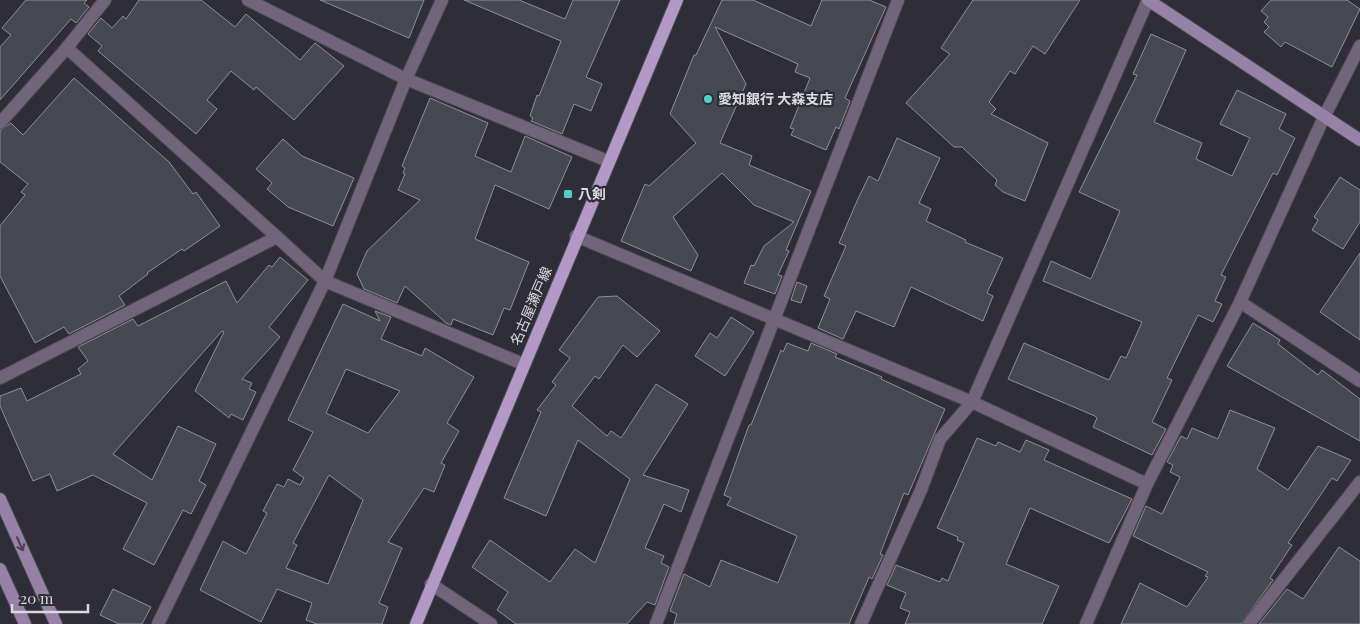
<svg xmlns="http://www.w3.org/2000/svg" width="1360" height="624" font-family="'Playfair Display','Noto Sans JP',serif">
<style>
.building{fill:#464952;stroke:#8b8f99;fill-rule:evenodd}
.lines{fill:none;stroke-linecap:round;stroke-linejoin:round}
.street-casing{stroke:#4b4952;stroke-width:14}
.secondary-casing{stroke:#4b4952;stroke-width:14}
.primary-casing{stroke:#4b4952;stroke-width:14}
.street{stroke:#72647b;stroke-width:12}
.secondary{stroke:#9781a6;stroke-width:12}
.primary{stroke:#b498c7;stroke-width:12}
.oneway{stroke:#494253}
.poi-dot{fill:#52cdce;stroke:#2f2d37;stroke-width:2}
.labels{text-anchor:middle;stroke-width:4.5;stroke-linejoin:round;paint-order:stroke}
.poi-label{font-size:14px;font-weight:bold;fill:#dbdae0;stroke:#2f2d37;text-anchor:start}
.street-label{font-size:14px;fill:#dbdae0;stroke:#2f2d37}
</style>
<rect width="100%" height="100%" fill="#2f2d37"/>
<g class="building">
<polygon points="26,0 87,0 84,3 89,7 76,23 71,19 0,100 0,47 11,35 2,28"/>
<polygon points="139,0 201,0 235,27 246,14 300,60 315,43 344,66 294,120 256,87 254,90 231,71 207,100 217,109 196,134 98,51 102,46 88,34 101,18 112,28 123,16 126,19"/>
<polygon points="320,0 424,0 409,38"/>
<polygon points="464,0 519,0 565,19 573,0 620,0 586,77 602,84 591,111 574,104 562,134 531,121 533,118 530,116 537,95 539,96 561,41"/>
<polygon points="722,0 753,0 811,26 822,0 869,0 886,7 845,98 850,101 839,129 836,127 826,150 791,135 794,129 790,128 810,78 795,72 798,64 715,27 746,84 720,143 752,156 749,165 811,191 786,250 789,251 778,275 782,276 775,294 744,283 751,265 754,266 764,246 794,222 754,205 722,173 673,217 698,255 691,271 621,241 645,184 649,186 696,143 670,114 694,55 696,55"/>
<polygon points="973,0 1080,0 1045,54 1033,46 1015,74 1010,71 989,102 996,109 991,114 1048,143 1025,201 1003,192 995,185 997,180 962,147 954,147 906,103 950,54 941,48"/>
<polygon points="1271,0 1347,0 1360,9 1332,67 1285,42 1281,47 1264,32 1269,27 1264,22 1268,17 1261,11"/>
<polygon points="1151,34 1186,50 1154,122 1202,143 1196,159 1232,176 1250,138 1220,124 1237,90 1286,114 1279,129 1295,138 1277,175 1273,173 1221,275 1226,277 1215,301 1222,304 1213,322 1198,315 1167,378 1172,380 1152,422 1166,429 1152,455 1093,427 1097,418 1095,416 1008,379 1024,343 1109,380 1121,356 1126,358 1142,322 1043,281 1051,261 1091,279 1120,211 1079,192 1137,75 1133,74"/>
<polygon points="74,78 169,162 193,194 196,192 220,226 184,251 182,249 147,273 148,274 119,296 125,305 69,334 64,327 35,343 0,276 0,226 25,195 21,192 28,184 0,162 0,131 11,123 23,135"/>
<polygon points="430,98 488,123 475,156 511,172 525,136 572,157 549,209 495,185 475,239 529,262 510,310 504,308 493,335 453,319 451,325 446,323 405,286 397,303 364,289 357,274 367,251 420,200 398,190 405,174 403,173 405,168 402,166"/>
<polygon points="897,138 940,158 919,203 931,209 926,221 966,240 965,242 1003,258 987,293 993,296 983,321 911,287 894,327 856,311 843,339 818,328 830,299 824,296 846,246 839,243 857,201 869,176 878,181"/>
<polygon points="283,139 302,156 354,178 333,226 288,207 267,189 272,183 256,169"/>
<polygon points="1340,177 1360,190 1360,222 1343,249 1312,230 1318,220 1314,217"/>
<polygon points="1360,253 1360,340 1320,312"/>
<polygon points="280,257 308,280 269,327 280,337 242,379 252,383 249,389 256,392 243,420 231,414 229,418 195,391 224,332 222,331 113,454 152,480 178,426 216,444 199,481 206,485 191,514 183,510 154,565 123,549 147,503 93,475 57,491 50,474 33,481 0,406 0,396 21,388 27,401 81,374 78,369 88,361 78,347 133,319 138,326 226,281 237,303 269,265 272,267"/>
<polygon points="797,282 807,286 801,303 791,300"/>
<polygon points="617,296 660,331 637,357 623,345 599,379 595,376 572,406 607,436 611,431 621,438 656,384 688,404 643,475 689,490 681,512 664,504 645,548 664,556 661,563 669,567 655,605 647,602 627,624 516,624 497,610 508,592 472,567 490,540 550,582 575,549 595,563 630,479 578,440 546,516 504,498 541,412 537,410 556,385 552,382 570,358 559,350 598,297"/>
<path d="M343,304L380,321L375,311L391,317L381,339L422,356L425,348L474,377L447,423L459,431L441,463L445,465L434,492L424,488L388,542L402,548L379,603L388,607L382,624H317L306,620L312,603L277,589L261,622L200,590L223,541L246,554L267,513L263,511L277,484L284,487L288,479L300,485L304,478L293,470L313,432L288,420ZM346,369L400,391L368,433L326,413ZM329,475L363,500L328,584L286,568L297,545L293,543Z"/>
<polygon points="731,317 754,332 725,376 695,356 710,333 717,338"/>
<polygon points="1253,323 1280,340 1278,344 1318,375 1322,370 1360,399 1360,441 1227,366"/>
<polygon points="787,343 808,351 811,343 837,354 835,357 882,377 881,379 945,409 908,495 904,493 880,554 883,555 872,579 869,577 849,624 674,624 677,614 670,611 684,574 710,587 721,560 778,583 797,536 727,505 731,498 724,495 749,425 751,425 781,350 783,352"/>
<polygon points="1230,410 1275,428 1257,469 1288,490 1318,446 1351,460 1337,481 1332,478 1288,543 1292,545 1270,578 1273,580 1241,624 1121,624 1140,583 1187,607 1208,577 1205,576 1208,572 1133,536 1146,506 1162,514 1180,477 1170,472 1173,465 1167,462 1181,436 1187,439 1192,428 1218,439"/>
<polygon points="977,438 996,446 998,442 1020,452 1026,440 1049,450 1044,460 1132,499 1109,543 1030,508 1006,564 1059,586 1042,624 905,624 910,612 900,608 906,593 887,585 896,565 940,582 942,578 948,581 964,543 957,540 958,537 937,528"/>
<polygon points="1339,547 1360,561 1360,624 1259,624 1287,589 1303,599"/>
<polygon points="113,589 151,607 142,624 119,624 100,615"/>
</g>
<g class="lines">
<g class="street-casing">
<g id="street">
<polyline points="248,0 406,79 608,161"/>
<polyline points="67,48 277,237"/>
<polyline points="0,123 65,50 105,0"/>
<polyline points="576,236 972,402 1147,484"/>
<polyline points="1240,302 1360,381"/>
<polyline points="0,378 277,237 325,281 523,364"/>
<polyline points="431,584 491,624"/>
<polyline points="158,624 325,281 406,79 442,0"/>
<polyline points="656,624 898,0"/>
<polyline points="861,624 921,490 940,439 972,402 1148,0"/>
<polyline points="1086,624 1147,484 1240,302 1324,117 1360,46"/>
<polyline points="1249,624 1360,482"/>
</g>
</g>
<g class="secondary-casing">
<g id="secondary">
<polyline points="1148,0 1360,140"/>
<polyline points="0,499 56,624"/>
<polyline points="0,569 25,624"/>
</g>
</g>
<g class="primary-casing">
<polyline id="primary" points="416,624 677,0"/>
</g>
<use href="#street" class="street"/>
<use href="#secondary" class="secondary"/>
<use href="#primary" class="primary"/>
</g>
<defs><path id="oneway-shaft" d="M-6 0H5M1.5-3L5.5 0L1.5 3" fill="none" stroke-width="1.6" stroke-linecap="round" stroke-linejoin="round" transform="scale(1.25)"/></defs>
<use class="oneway" href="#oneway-shaft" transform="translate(20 544) rotate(66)"/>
<g class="poi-dot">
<circle cx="708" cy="99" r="5"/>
<rect x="563" y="189" width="10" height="10" rx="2.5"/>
</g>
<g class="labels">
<g class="poi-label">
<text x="718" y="104">愛知銀行 大森支店</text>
<text x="578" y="199">八剣</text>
</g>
<g class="street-label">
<text transform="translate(531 306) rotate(-67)" y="5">名古屋瀬戸線</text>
</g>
</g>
<path d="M12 604v8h76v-8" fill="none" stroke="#dbdae0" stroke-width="2.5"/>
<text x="20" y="604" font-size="15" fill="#dbdae0" stroke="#2f2d37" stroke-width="4" paint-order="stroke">20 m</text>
</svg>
